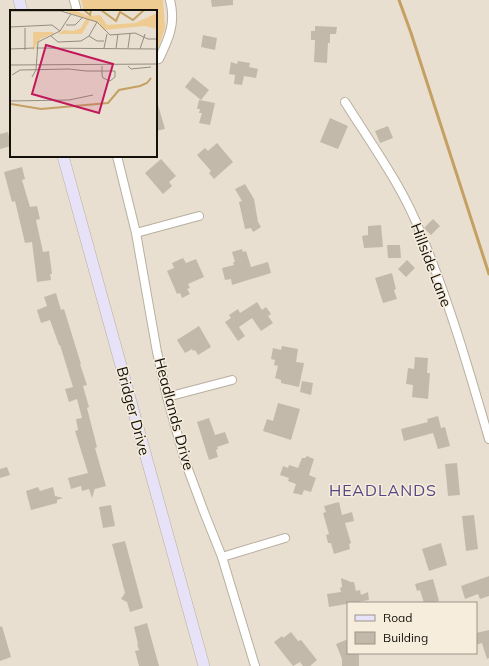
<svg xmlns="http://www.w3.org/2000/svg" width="489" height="666" font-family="Mulish,sans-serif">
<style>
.green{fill:#eecb90}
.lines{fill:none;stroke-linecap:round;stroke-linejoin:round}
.stream{stroke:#c5a063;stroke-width:3}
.building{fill:#c3b9aa}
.street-casing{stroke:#b8afa0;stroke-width:10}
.secondary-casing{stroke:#b8afa0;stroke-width:12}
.street{stroke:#fff;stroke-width:8}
.secondary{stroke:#e7e2f7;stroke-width:11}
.labels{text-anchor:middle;stroke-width:3;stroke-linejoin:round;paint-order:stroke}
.street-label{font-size:15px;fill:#14110b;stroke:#f6eddd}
.neighbourhood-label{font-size:16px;letter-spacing:1px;fill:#564583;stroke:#f6eddd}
.inset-river{fill:none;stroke:#c5a063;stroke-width:2}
.inset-road{fill:none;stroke:#948d81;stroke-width:1}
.view{fill:#c2185b;fill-opacity:0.15;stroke:#c2185b;stroke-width:2}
.inset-edge{fill:none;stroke:#14110b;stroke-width:2}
</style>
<rect width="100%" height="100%" fill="#e9dfd0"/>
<polygon class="green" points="81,0 163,0 165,28 157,51 156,51 156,11 84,11"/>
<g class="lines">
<polyline class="stream" points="399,0 411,33 489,274"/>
</g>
<g class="building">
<polygon points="211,0 233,0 233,5 212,7"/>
<polygon points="315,26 337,27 336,34 330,34 330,43 328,43 327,63 314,62 315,40 311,40 311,31 315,31"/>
<polygon points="203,35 217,38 215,50 201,47"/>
<polygon points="238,61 250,63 249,67 258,69 256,78 244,76 242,85 234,84 235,75 229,74 231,62 237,64"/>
<polygon points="193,77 209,90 201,100 185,87"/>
<polygon points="199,100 215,103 210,125 199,123 202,113 199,113 200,109 197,109"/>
<polygon points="156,105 158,105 165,129 156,131"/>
<polygon points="330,118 348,126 338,149 320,142"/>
<polygon points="388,126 393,138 380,143 375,131"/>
<polygon points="8,132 11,146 0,149 0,134"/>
<polygon points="217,143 233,162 214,179 209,173 211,171 197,155 205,148 208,151"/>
<polygon points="161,159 176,176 169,182 172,186 163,194 145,173"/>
<polygon points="22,167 25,179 22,180 30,207 37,206 40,219 36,220 43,252 49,251 52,274 50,274 51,280 37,282 32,242 25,243 15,201 12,202 4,172"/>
<polygon points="245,184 254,199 258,222 261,227 253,232 251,228 245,229 239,202 242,201 235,189"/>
<polygon points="433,219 440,226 431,235 424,228"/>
<polygon points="381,225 383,247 364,248 362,236 368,235 368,226"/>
<polygon points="387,245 400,245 401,258 388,258"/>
<polygon points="242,249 243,252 246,251 251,267 268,262 271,273 232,285 231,279 225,280 222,268 234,265 233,262 235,262 232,252"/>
<polygon points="183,258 186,263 196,259 204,277 188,284 190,288 187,289 190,294 182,298 180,293 177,294 167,271 174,268 172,263"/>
<polygon points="407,260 415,268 406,277 398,269"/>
<polygon points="392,273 396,289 394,290 397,299 383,303 375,278"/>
<polygon points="56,293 61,310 64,309 81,364 80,364 87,385 83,386 89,407 87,408 97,447 95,448 106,486 95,489 95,488 92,498 89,489 82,491 81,486 71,489 68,478 88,473 75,431 78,430 76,419 82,418 77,399 69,402 65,389 73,387 60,345 59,345 50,320 41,323 37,310 47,306 44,297"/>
<polygon points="257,302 262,310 266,307 271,314 268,316 273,323 261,331 252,318 239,327 245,336 238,341 225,322 231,318 229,315 238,309 240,313"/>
<polygon points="199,326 211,347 198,355 195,350 193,351 192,349 185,353 177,340"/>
<polygon points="282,346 298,349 296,362 304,363 299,387 281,383 281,380 275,378 278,366 274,365 275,360 271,359 273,348 281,350"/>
<polygon points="415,357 428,358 427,373 430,373 428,399 412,397 413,385 406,384 408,368 414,369"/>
<polygon points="302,381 313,383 311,395 300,392"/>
<polygon points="278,403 300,409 291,440 263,431 267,419 273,421"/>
<polygon points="438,416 441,428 445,427 450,446 438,449 433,433 404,441 401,429 428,422 427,419"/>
<polygon points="209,418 215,435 225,432 229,443 217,447 218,449 216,450 218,457 209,460 197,422"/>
<polygon points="307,456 314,459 309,475 316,478 311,492 304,490 302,495 293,493 296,484 288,481 289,478 280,475 283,466 288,468 289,465 298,468 302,458 305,458"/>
<polygon points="457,463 460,495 448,496 445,464"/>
<polygon points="7,467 10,475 0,478 0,469"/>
<polygon points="38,487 40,491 53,487 55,496 63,498 57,500 57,503 31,510 26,491"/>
<polygon points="339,502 342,515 352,512 354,521 345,523 351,543 349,544 350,549 334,554 331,543 328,543 326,535 329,534 323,513 326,512 324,506"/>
<polygon points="111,505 115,526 103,528 99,507"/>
<polygon points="474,515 478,549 466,551 462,516"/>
<polygon points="125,541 143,608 130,612 127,602 121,599 125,593 112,544"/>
<polygon points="441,543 447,565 429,571 422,549"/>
<polygon points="489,576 489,596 480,599 478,594 465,599 461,586"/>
<polygon points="341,578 351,582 354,582 356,591 360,590 361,595 368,592 369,600 329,607 327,594 341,592 340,588 342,587"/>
<polygon points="433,579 439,601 432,603 424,603 420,590 417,591 415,584"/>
<polygon points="147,623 159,666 139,666 135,651 139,650 137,644 138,644 134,627"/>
<polygon points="2,626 11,657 0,661 0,627"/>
<polygon points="489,630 489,658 487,659 482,643 476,645 476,633"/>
<polygon points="291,632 298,641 301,640 317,660 310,666 303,666 300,662 293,666 274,642 282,636 283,638"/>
<polygon points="348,639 348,653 359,653 359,666 342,666 342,659 336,644"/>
</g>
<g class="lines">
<g class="street-casing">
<g id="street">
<polyline points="74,0 77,11"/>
<path d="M156,60L159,59C169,38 176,23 170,0"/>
<path d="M345,102C372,145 403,187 421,234C449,301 469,370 489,439"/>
<polyline points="117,156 136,233 157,352 167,397 185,461 204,512 222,557 255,666"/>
<polyline points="136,233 199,216"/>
<polyline points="167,397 232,380"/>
<polyline points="222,557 285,538"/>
</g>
</g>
<g class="secondary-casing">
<g id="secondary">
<polyline points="19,0 22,11"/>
<polyline points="63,156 204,666"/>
</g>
</g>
<use href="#street" class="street"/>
<use href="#secondary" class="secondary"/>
</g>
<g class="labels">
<g class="street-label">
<text transform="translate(431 265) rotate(69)" y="5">Hillside Lane</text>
<text transform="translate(133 411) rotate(75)" y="5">Bridger Drive</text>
<text transform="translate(174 414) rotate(75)" y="5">Headlands Drive</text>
</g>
<g class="neighbourhood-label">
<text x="383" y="496">HEADLANDS</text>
</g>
</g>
<g transform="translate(10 10)">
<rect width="147" height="147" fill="#e9dfd0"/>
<path d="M42,0H64L78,6L90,5L97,15L125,13L147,3V19L135,16L94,20L89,13L80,10L72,24H48L54,20L63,21L71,18L76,9L53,0ZM23,22H42L45,23L30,29L23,41Z" fill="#eecb90"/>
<path class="inset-river" d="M74,0L80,5L81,0M91,0L106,11L110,2L123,10L134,0M1,94L31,99L98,93L109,80L130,76L137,73L141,68"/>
<path class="inset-road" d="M0,1H51L87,12L100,25L125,23L138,29H147M56,15H65L72,8M0,17L42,15L50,21M15,18V40M41,26L48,32L71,31L79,26L87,12M79,26L87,31H94M26,38L147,39M94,38L97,24M106,38L108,24M118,38L120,24M0,39L24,38M130,39L135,24M0,55L147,54M118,56L121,59L141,57M2,65L10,60L59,59L76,61H105V67L100,71L93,68L92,65V56M22,67L26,60L28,32L50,21L61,4M0,91L59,90L83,85"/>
<path class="view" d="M36,35L103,54L89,103L22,84Z"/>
<rect width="147" height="147" class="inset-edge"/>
</g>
<rect x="347" y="602" width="130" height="52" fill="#f6eddd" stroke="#9c9589"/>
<rect x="355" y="615" width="20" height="6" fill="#e7e2f7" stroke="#9c9589"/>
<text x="383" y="622" font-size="12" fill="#14110b">Road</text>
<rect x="355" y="632" width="20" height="12" fill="#c3b9aa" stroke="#9c9589"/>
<text x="383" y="642" font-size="12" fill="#14110b">Building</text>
</svg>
